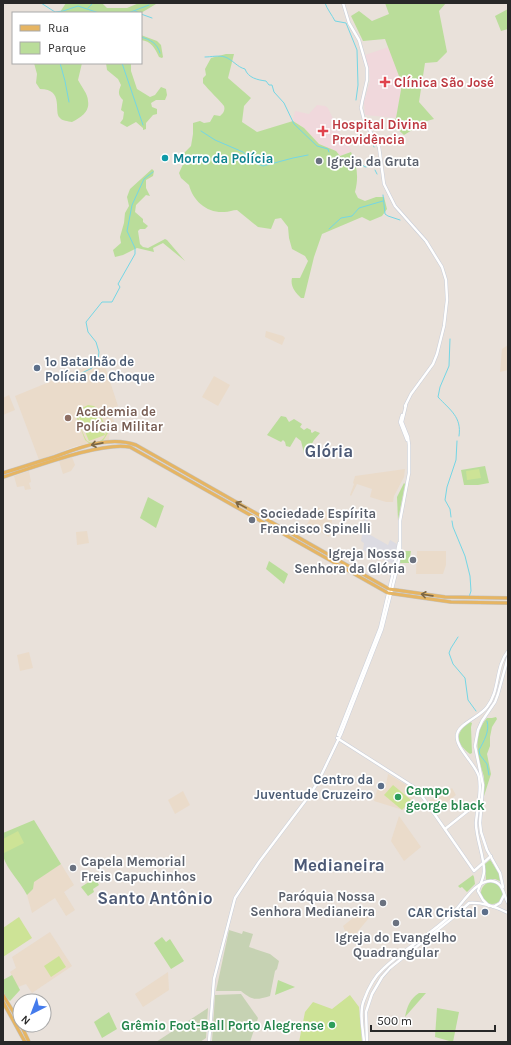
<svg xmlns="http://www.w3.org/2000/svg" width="511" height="1045" font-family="Karla,sans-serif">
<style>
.industrial{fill:#dcdbe2}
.education{fill:#eadbca}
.medical{fill:#f0d8dc}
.green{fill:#badd9a}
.cemetery{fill:#c6d2b3}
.pitch{fill:#cde396;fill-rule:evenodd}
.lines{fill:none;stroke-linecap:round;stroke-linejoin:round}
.stream{stroke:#74d6e5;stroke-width:1}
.secondary-casing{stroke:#c9ced9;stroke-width:3.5}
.primary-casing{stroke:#c3c3c3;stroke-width:4}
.secondary{stroke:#fff;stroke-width:2.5}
.primary{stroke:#e6b563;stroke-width:3}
.oneway{stroke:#7d6743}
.health-dot{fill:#e0444e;stroke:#fff;stroke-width:1.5}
.culture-dot{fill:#0f9aa8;stroke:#fff;stroke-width:1.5}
.worship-dot{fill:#6b7280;stroke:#fff;stroke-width:1.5}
.service-dot{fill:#5c6f8a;stroke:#fff;stroke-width:1.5}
.education-dot{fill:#8d6e63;stroke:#fff;stroke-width:1.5}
.leisure-dot{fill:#2e9e5b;stroke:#fff;stroke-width:1.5}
.labels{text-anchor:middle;stroke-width:3.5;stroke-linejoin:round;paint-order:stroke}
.health-label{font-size:13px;font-weight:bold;fill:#be3a42;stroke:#fff;text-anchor:start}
.culture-label{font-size:13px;font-weight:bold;fill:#0d838f;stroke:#fff;text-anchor:start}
.worship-label{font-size:13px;font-weight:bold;fill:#5b616d;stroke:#fff;text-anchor:start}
.service-label{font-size:13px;font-weight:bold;fill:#4e5e75;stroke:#fff;text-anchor:end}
.education-label{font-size:13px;font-weight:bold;fill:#785e54;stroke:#fff;text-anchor:start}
.leisure-label{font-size:13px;font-weight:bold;fill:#27864d;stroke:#fff;text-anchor:start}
.district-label{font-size:17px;font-weight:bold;fill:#4c5975;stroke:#fff}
</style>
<rect width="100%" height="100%" fill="#e9e1da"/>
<polygon class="industrial" points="366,511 369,513 365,532 388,545 390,540 397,544 393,564 363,550 364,543 361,541"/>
<g class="education">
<polygon points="266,331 283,336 285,338 282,345 265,337"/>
<polygon points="508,345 508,370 500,372 502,349"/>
<polygon points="103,360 118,406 109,410 116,426 110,428 109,441 76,446 39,460 15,396"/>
<polygon points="214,376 230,385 218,406 202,397"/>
<polygon points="9,395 15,410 3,415 3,398"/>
<polygon points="72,457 75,465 71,471 63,474 59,461"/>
<polygon points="405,469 404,477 394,496 393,502 386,502 370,497 372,489 357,484 351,496 350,495 354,484 353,483 355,476"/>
<polygon points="29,471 31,482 29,483 31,489 25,490 24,486 17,487 14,476"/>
<polygon points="317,507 333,515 329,537 307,524"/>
<polygon points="87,531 89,543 77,545 76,532"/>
<polygon points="417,551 446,551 446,565 443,574 416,574"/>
<polygon points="29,652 33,668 20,671 17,655"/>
<polygon points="388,774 410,787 417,794 403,810 374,801 379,783 386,785"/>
<polygon points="452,788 456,795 436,811 429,801 441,792 443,795"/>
<polygon points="183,791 190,805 175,814 168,800"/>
<polygon points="399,816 421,847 404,861 391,841"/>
<polygon points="61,864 74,885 64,892 75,910 66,916 55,898 32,913 27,895 33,889 33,882"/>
<polygon points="362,908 369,918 348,943 344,939 345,931 343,926 353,918"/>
<polygon points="50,932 72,966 32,993 26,984 18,987 10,972 16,968 12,957"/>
<polygon points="168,972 169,990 143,1007 135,994"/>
</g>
<g class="medical">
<polygon points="389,47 402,84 396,118 365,115 364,102 370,81 369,70 365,55"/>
<polygon points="317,105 325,106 328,108 340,134 352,151 340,156 336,151 319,144 304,128 293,120 295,111 309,114"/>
</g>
<g class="green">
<polygon points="66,3 102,3 107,8 127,8 139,3 156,3 156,4 141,13 58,13 60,12"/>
<polygon points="385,3 446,3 439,11 447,52 437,62 425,63 419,102 434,119 427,121 404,135 392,124 396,118 402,84 385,39 363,41 351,16 359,11 372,21 389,14"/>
<polygon points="508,9 508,29 501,31 495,16"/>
<path d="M141,35L157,41L161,45L163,57L162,58L159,57C155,48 151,41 141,40Z"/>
<path d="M226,54H234L228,78L251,98L244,106L242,122L257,132L293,121L304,128L319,144L336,151L340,156L351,152C357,165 359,177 355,192L358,198L365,201L376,197H384L387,209L382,216L370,221L362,217L322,234L314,257L304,298H301C295,292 290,286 292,278H300L308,261L305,256L292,249L289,238L288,227L281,218L275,219L271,229L258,227L237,210C233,210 229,212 224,212C207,213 193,201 189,185L181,178L179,173L186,158L184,153L191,146L193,134V123L200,121L204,123L210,122L214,115L220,116L223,113C224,111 225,109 224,106C224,105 206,87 203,83V78L206,75L205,69L211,58Z"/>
<path d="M34,63H82L78,80C81,86 88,94 88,101C90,112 80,118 72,122C68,121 62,121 60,118C53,113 65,89 40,89L36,83L37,74Z"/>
<path d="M106,63H131V71L137,89L150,97L155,95L161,87L166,89L167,95L165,100H156L151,103L152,107L157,109V114L153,115L146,123V129L143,130V128L136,122L127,127L120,123L123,119L124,112L121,110L123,100C118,95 118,92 121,85L118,79L107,70Z"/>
<polygon points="152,169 154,171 153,176 146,180 146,188 150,196 146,195 136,205 135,212 143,219 143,222 148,226 145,229 140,229 138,231 140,244 143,247 148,248 165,239 167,240 185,261 163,243 153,248 154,252 137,248 123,255 115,257 113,250 121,243 120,237 124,223 125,213 129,206 127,197 130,189"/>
<polygon points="281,416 286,417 289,422 294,419 302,424 300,427 304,430 307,428 311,430 311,432 312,433 315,431 320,433 314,440 306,454 304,453 301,441 296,437 290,447 286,446 285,442 283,440 281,442 267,435"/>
<polygon points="485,466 489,483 478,485 464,485 461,470"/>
<polygon points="404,483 405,484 398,520 397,497"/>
<polygon points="148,497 164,506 156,528 140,518"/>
<polygon points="401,551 411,551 409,563 399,563"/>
<polygon points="269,561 288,574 284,584 266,569"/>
<path d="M496,717L497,719L492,727L490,737V746L487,754L491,774L484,796C484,790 485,785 484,779C484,775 482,771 481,767C476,751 475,731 487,718H492Z"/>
<path d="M470,722L472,723L471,727L472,753L470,754C456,743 454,733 470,722Z"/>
<path d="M34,820L61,864L34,882L33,889L27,895C20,881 7,870 3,856C1,849 3,840 3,833Z"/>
<polygon points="490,860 491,861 499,874 500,881 495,879 486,880 485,864"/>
<polygon points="473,875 474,877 475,884 467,892 462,887 460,888 458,886"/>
<polygon points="95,878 99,885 93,889 94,892 88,896 81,887"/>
<circle cx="492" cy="893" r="11"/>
<polygon points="162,937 166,942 170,939 184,961 171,969 154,943"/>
<path d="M12,975L20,990L10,1001C2,995 3,989 3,980Z"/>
<polygon points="278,980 295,987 275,995"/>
<path d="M419,993H426L405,1017C407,1006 410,999 419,993Z"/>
<polygon points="437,1008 459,1012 453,1042 435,1037"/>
<polygon points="109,1012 117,1029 102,1038 94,1022"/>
</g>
<g class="cemetery">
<path d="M229,930L242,934L243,931L253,934L249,947L270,954L279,961L277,969L275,971L270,996C256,1000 253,1001 241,991H216Z"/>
<polygon points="241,994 258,1018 250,1042 212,1042 215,995"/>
<polygon points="208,1008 206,1038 200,1042 156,1042"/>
</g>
<g class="pitch">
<path d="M88,405L94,406L98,409L108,433L103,441L90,444L85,440L76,416L80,409ZM91,407L97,410L106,432C105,441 95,445 87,441C81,429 70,409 91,407Z"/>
<polygon points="95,411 105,435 89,441 79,417"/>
<polygon points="479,469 481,478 467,480 466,471"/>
<polygon points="393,785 411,800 402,810 384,795"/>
<polygon points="18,831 24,843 4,853 3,839"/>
<polygon points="19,917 32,938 3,957 3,928"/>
<polygon points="59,956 66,967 51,977 44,966"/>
<polygon points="350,995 359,1007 362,1042 299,1042 305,1012 313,1002 332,1009"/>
</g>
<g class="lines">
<g class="stream">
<polyline points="41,3 55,12 63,11 78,6 99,13"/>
<path d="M325,3C327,9 332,15 335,21L346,23L357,50L358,85L356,100"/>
<polyline points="88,8 93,3"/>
<polyline points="135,11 140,13"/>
<polyline points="128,13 149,5"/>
<polyline points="141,14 152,18"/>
<path d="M141,37C151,40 157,43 160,53"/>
<path d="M205,57C211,57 219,55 225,57C233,60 237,67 245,69C248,78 258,80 266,81L269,85H272L274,92L284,103L294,124L317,146L328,149L329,152"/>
<polyline points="60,63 65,81 69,102"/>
<polyline points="122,63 143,125"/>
<polyline points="201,131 215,140 243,152 253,162 263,166 293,158 308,155"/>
<polyline points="372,141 374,147"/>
<polyline points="360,163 365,167 375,165"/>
<polyline points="336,164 355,162"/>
<polyline points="375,170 377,174"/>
<polyline points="383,195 385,214 388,216 400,220"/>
<polyline points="329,229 341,218 352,216 359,208 383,201"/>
<path d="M450,339L449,366L440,387L438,397C450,410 462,417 459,436"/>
<polyline points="78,375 92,368 98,359 99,352 96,342 88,332 86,322 102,302 112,302 120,287 118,284 135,254 135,248 127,231 132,205 144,179 153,172"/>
<polyline points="451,517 450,509 445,500 447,487 456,460 457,441"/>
<polyline points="452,521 453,527 465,556 470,576 471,591 469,597"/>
<polyline points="458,637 451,648 449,653 453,664 465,678 468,700 476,711"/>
<path d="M487,721C490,731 484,741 479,750L480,755L487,764L489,775"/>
</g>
<g class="secondary-casing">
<g id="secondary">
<polyline points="343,3 349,23 359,40 367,68 367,80 362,102 361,108 364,120 379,147 384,184 395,206 426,241 442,267 446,280 447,300 444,326 437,354 433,364 411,394 405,406"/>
<polyline points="402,415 400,422 407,440"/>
<polyline points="338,735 380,628 392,577 399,543"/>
<polyline points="337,738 417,789 474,871 491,856"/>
<polyline points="445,829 479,802"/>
<polyline points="503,887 500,873 487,850 481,832 480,823 483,785 475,746 478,730 482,721 495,702 498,694 508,657"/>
<path d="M489,906L483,900L478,891C480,884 484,878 484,871C484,855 476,839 476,823C477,808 482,792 479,777C476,764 455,748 457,735C458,724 480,717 487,707C500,691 495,667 508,651"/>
<polyline points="493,907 500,903 504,895"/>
<polyline points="209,1042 214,979 235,898 259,862 309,796 318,782 341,734 382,629 398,565 400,552 400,521 409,473 409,445 408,437 402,422 406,405"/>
<path d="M364,1042C363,1029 359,1012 364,1000C368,989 375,976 383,969C405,948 432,934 453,913C462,904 476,880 491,881C504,882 503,895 508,903"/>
<path d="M367,1042L366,1012L372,994L382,977L390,968L455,916L469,903C482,902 496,907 508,913"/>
</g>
</g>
<g class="primary-casing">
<g id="primary">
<path d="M3,473C20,468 37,462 54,457C79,448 109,435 136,445L389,589L445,597L508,598"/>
<path d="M3,477C32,468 102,441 130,447L388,593L451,602L508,603"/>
<polyline points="3,995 20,1023"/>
<polyline points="3,1002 25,1042"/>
<polyline points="21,1025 29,1042"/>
</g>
</g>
<use href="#secondary" class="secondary"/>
<use href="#primary" class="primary"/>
</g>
<defs><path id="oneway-shaft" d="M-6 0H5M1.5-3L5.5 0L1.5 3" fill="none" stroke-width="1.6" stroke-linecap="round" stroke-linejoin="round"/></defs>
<g class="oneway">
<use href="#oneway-shaft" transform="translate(97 444) rotate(169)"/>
<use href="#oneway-shaft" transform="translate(241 505) rotate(-151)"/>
<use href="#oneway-shaft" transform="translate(427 595) rotate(-172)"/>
</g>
<g class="health-dot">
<path d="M383 76h4v4h4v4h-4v4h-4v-4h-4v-4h4z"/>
<path d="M321 125h4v4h4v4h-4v4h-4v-4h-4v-4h4z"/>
</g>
<circle class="culture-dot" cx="165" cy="158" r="4"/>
<g class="worship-dot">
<circle cx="319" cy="161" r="4"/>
<circle cx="252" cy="520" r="4"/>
<circle cx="413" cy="560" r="4"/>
<circle cx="73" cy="868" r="4"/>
<circle cx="383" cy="903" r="4"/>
<circle cx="396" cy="923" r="4"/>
</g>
<g class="service-dot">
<circle cx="37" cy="368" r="4"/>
<circle cx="381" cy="786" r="4"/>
<circle cx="485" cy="912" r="4"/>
</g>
<circle class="education-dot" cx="68" cy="418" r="4"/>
<g class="leisure-dot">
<circle cx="398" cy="797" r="4"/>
<circle cx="332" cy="1025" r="4"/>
</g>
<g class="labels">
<g class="health-label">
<text x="394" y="87">Clínica São José</text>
<text x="332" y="129">Hospital Divina<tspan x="332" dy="15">Providência</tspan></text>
</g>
<g class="culture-label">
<text x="173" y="163">Morro da Polícia</text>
</g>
<g class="worship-label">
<text x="327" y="166">Igreja da Gruta</text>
<text x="260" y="518">Sociedade Espírita<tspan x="260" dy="15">Francisco Spinelli</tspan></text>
<text x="405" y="558" text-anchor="end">Igreja Nossa<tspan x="405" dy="15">Senhora da Glória</tspan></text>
<text x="81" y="866">Capela Memorial<tspan x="81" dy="15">Freis Capuchinhos</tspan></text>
<text x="375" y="901" text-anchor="end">Paróquia Nossa<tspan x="375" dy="15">Senhora Medianeira</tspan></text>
<text x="396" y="942" text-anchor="middle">Igreja do Evangelho<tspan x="396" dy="15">Quadrangular</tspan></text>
</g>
<g class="service-label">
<text x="45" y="366" text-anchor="start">1º Batalhão de<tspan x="45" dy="15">Polícia de Choque</tspan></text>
<text x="373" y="784">Centro da<tspan x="373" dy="15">Juventude Cruzeiro</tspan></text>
<text x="477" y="917">CAR Cristal</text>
</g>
<g class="education-label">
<text x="76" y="416">Academia de<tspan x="76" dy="15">Polícia Militar</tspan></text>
</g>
<g class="leisure-label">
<text x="406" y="795">Campo<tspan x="406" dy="15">george black</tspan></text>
<text x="324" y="1030" text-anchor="end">Grêmio Foot-Ball Porto Alegrense</text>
</g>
<g class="district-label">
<text x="329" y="457">Glória</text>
<text x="339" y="871">Medianeira</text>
<text x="155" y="904">Santo Antônio</text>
</g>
</g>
<rect width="511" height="1045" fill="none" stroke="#282828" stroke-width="8"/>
<rect x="12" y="12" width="130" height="52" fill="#ffffff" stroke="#a9a9a9"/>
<rect x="20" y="25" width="20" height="6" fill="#e6b563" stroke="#a9a9a9"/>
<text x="48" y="32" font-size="12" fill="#282828">Rua</text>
<rect x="20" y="42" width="20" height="12" fill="#badd9a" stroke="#a9a9a9"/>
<text x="48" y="52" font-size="12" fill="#282828">Parque</text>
<g transform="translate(32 1013) rotate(222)"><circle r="19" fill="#ffffff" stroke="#a9a9a9"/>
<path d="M0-3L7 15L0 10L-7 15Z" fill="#447bec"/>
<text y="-6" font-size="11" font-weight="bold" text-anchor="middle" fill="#282828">N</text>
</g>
<path d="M371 1025v6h124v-6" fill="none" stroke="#282828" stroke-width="2"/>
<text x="377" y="1025" font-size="12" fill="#282828" stroke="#ffffff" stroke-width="3" paint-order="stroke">500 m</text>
</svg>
